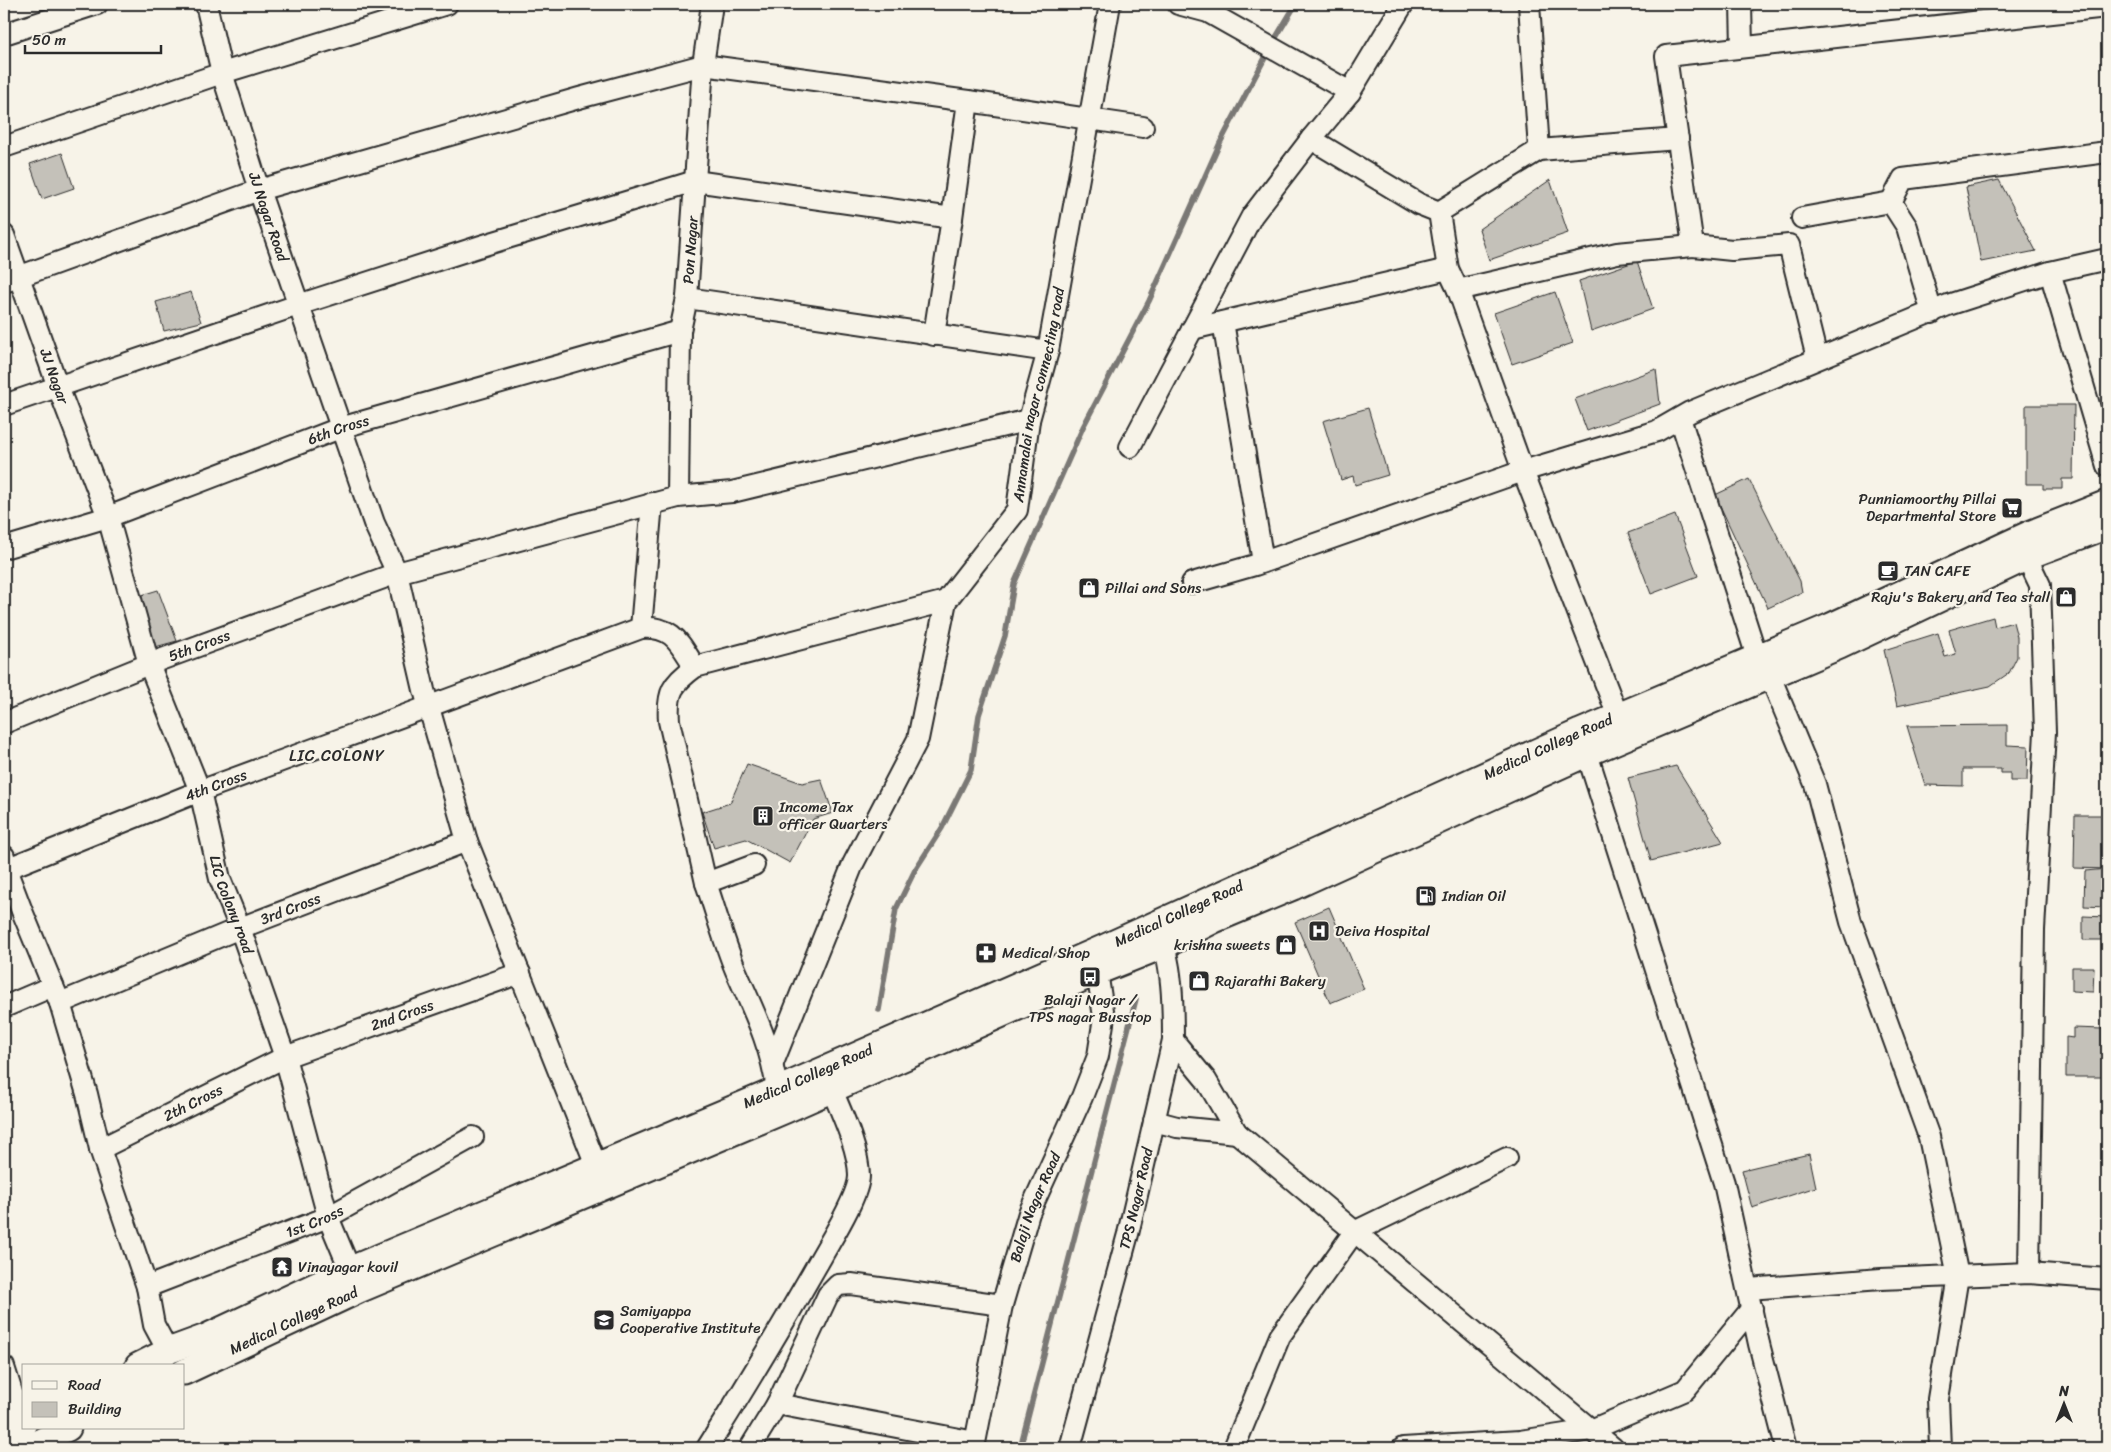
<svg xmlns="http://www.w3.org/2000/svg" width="2111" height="1452" font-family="Sriracha,sans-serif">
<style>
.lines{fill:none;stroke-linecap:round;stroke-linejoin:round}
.stream{stroke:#7a7874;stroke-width:5.5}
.building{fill:#c4c1b9;stroke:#2b2b2b}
.minor-casing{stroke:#2b2b2b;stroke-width:24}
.major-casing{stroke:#2b2b2b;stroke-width:29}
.minor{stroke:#f7f3e8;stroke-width:20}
.major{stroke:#f7f3e8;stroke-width:25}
.labels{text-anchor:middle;stroke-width:4.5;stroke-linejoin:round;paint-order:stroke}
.street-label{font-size:15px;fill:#2b2b2b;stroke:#f7f3e8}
.poi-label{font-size:15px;fill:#2b2b2b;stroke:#f7f3e8;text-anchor:start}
.neighbourhood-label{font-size:16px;letter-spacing:1px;fill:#2b2b2b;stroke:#f7f3e8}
</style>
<rect width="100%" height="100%" fill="#f7f3e8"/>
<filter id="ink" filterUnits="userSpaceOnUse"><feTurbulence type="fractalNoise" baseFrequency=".02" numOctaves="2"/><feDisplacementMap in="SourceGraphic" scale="10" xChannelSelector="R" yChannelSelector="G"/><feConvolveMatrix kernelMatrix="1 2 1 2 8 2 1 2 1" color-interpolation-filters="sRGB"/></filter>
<g filter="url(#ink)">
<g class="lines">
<g class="stream">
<polyline points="1275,39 1296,4"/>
<polyline points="879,1010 896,909 915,870 942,828 971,770 979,715 1005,636 1014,584 1083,427 1149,301 1220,143 1266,56"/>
<polyline points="1020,1448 1136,999"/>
</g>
</g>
<g class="building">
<polygon points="62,153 74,188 42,199 30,164"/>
<polygon points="1550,180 1568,233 1489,260 1479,229"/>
<polygon points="1999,180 2036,251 1981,262 1966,187"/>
<polygon points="1637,261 1653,309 1591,331 1579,281"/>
<polygon points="191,292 201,322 164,331 156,302"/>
<polygon points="1555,292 1573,343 1512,364 1494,313"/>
<polygon points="1656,369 1660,404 1587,431 1575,399"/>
<polygon points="2026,405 2074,405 2073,479 2062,479 2062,489 2043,489 2043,484 2026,484"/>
<polygon points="1368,408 1388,475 1355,485 1353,476 1341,480 1323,421"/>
<polygon points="1749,479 1800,581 1802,592 1768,608 1715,495"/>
<polygon points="1675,515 1698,576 1651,594 1628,533"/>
<polygon points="158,590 177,641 148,649 132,598"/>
<polygon points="1993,617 1995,627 2013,622 2017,637 2017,657 2009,673 1990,686 1897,706 1884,650 1938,633 1945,657 1956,654 1949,630"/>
<polygon points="2007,725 2007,745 2028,746 2027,781 2010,781 2010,773 2001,773 2001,769 1963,769 1963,786 1925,785 1907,726"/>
<polygon points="747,764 802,783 821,779 833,813 813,819 790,863 746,839 714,848 702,812 730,803"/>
<polygon points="1676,766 1723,842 1651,861 1628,778"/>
<polygon points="2075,815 2107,815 2107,869 2074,868"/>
<polygon points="2107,869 2107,907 2084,906 2085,871"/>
<polygon points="1329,907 1364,989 1330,1003 1295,922"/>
<polygon points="2083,916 2107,917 2107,940 2083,940"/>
<polygon points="2072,967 2094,967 2093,992 2072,991"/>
<polygon points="2073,1028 2103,1029 2102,1077 2066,1077 2066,1037 2073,1038"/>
<polygon points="1809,1154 1816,1187 1752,1208 1742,1170"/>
</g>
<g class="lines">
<g class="minor-casing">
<g id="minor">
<path id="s1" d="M206,4L222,73L259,190L374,523L397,573L424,690L467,841L602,1180"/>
<polyline points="1178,4 1208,12 1350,92"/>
<polyline points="1403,4 1350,92 1311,139 1419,204 1439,212 1448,269 1458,290 1523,471 1618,716"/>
<polyline points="1741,4 1742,47"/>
<polyline points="4,34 97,4"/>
<polyline points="4,147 222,73 447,4"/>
<polyline points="1539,150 1678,139"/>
<polyline points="1891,202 1903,179 2107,152"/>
<polyline points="1439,212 1539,150 1529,4"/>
<polyline points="1802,218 1891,202 1907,227 1932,313"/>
<path id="s2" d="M4,235L58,387L108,517L149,664L200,791L220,879L240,928L285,1057L328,1217L356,1284"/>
<polyline points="2050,272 2107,466"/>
<polyline points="4,282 259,190 579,98 703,65 968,101 1143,127"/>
<polyline points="1458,290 1617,253 1693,246"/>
<polyline points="687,298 1048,351"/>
<polyline points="1223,322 1263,562"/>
<polyline points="1192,329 1448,269"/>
<polyline points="934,335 952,218"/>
<polyline points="1817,358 1789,245 1732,250 1693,246 1666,56 2107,7"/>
<polyline points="4,405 298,305 481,246 695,181 952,218 968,101"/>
<polyline points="1680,418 1757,657"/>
<polyline points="1130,447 1252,216 1311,139"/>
<path id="s3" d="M678,497L680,331L687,298L703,65L712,4"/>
<path id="s4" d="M4,548L108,517L340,428L680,331"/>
<polyline points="2027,558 2040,585 2045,732 2034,930 2029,1273"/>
<polyline points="1192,583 1255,565 1523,471 1657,431 1690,412 1948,305 2050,272 2107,259"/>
<polyline points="641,628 652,503"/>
<polyline points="1770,676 1815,784 1851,922 1929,1137 1958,1276 1938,1399 1940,1448"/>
<path id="s5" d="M4,723L149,664L397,573L678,497L732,492L1029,420"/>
<polyline points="1583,741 1724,1183 1759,1344 1786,1448"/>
<polyline points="4,856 6,869 22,911 60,1003 87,1094 100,1149 147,1287 154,1325 168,1351"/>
<path d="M754,865L706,883C716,912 724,942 736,971C754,1012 771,1045 777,1090"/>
<path id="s6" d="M6,869L200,791L641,628C674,626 679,643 695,667"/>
<path d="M706,883L669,721C667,692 672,684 695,667L946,601"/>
<path id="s7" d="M60,1003L240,928L467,841"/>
<polyline points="4,1007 53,986"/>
<path id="s8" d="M773,1063L853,864L918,739L946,601L1017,510L1029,420L1048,351L1110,4"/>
<polyline points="1154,1121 1177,1127 1237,1133 1206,1080 1173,1040"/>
<polyline points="1237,1133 1613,1448"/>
<path id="s9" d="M100,1149L285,1057L520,973"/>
<path id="s10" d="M147,1287L328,1217L473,1137"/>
<polyline points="1748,1289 1881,1279 2029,1273 2107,1279"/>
<polyline points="4,1367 22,1424"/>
<polyline points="777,1404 975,1442"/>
<path d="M707,1448C747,1385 785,1321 822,1256C832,1238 859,1195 859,1176C859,1150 842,1114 832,1090"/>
<polyline points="750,1448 777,1404 828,1295 838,1285 851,1284 1002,1305"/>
<path id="s11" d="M974,1448L1002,1305L1029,1213L1082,1097L1098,1056L1104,1017L1097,972"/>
<path id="s12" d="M1070,1448L1128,1234L1173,1040C1173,1010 1173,958 1158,933"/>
<polyline points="1234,1448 1280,1336 1354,1232 1507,1158"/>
<polyline points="1403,1448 1520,1441 1591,1430 1685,1390 1752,1308"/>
</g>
</g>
<g class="major-casing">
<g id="major">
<path id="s13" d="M138,1366L168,1351L206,1337L351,1269L777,1090L1103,948L1580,732L1831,626L2029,534L2107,503"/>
<path id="s14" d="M184,1372L359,1290L786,1110L1097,972L1165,945L1214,920L1293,887L1588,753L1840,646L2036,553L2107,526"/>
<polyline points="4,1432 24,1423"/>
<polyline points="27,1448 68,1428"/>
</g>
</g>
<use href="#minor" class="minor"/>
<use href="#major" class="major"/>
</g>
</g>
<defs>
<g id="supermarket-square" transform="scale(1.125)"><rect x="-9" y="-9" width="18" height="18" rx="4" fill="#2b2b2b" stroke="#f7f3e8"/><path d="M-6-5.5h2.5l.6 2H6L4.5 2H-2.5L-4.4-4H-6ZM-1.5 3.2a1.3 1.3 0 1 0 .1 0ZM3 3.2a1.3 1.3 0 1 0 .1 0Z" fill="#fff"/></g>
<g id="cafe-square" transform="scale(1.125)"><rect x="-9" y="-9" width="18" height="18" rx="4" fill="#2b2b2b" stroke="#f7f3e8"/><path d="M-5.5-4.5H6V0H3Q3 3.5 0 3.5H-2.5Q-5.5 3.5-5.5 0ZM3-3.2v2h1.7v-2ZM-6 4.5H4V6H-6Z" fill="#fff"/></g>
<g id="shop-square" transform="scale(1.125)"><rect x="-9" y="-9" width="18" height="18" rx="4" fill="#2b2b2b" stroke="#f7f3e8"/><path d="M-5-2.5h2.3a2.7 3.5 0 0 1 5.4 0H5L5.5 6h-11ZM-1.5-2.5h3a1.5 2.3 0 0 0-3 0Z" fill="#fff"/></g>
<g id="building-square" transform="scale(1.125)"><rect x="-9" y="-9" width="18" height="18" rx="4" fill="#2b2b2b" stroke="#f7f3e8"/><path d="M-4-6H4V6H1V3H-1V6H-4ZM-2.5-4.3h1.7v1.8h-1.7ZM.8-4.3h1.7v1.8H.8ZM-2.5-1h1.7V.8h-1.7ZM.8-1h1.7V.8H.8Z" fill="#fff"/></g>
<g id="fuel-square" transform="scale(1.125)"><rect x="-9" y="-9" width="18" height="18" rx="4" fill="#2b2b2b" stroke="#f7f3e8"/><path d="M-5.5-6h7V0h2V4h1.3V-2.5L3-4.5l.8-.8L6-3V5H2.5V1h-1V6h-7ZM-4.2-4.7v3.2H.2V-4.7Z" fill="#fff"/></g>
<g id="hospital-square" transform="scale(1.125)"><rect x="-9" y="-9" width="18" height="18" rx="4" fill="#2b2b2b" stroke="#f7f3e8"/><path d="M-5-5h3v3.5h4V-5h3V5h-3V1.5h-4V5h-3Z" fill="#fff"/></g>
<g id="pharmacy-square" transform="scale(1.125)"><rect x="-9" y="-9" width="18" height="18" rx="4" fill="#2b2b2b" stroke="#f7f3e8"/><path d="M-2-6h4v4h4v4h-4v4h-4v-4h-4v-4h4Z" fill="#fff"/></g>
<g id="bus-square" transform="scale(1.125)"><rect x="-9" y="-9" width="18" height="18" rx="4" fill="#2b2b2b" stroke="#f7f3e8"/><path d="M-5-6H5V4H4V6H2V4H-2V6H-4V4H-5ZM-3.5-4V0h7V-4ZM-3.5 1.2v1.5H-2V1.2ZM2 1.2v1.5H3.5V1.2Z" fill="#fff"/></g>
<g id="temple-square" transform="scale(1.125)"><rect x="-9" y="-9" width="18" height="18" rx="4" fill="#2b2b2b" stroke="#f7f3e8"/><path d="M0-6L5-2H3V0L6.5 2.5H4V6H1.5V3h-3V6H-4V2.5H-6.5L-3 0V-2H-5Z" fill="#fff"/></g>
<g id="university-square" transform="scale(1.125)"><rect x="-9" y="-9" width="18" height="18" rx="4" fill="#2b2b2b" stroke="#f7f3e8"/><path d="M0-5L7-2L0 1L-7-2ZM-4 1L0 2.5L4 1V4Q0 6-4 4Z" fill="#fff"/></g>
</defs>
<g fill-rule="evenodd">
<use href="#supermarket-square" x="2012" y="508"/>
<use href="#cafe-square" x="1888" y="571"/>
<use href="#shop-square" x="1089" y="588"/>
<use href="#shop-square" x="2066" y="597"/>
<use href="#building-square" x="763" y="816"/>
<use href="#fuel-square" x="1426" y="896"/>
<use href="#hospital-square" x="1319" y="931"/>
<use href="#shop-square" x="1286" y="945"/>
<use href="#pharmacy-square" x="986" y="953"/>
<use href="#bus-square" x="1090" y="977"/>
<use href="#shop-square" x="1199" y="981"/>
<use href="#temple-square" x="282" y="1267"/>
<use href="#university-square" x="604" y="1320"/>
</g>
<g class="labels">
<g class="street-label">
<text dy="5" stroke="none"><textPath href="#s1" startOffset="222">JJ Nagar Road</textPath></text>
<text dy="5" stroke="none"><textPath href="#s3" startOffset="248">Pon Nagar</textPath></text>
<text dy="5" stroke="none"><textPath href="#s2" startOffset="150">JJ Nagar</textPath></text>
<text dy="5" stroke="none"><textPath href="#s8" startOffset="729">Annamalai nagar connecting road</textPath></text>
<text dy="5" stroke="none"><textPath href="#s4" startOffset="355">6th Cross</textPath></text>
<text dy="5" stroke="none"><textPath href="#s5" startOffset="210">5th Cross</textPath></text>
<text dy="5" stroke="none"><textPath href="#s13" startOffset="1540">Medical College Road</textPath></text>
<text dy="5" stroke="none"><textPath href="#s6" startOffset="226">4th Cross</textPath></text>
<text dy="5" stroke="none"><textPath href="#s2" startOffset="708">LIC Colony road</textPath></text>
<text dy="5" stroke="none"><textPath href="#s7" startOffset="249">3rd Cross</textPath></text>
<text dy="5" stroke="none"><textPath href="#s13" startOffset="1135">Medical College Road</textPath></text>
<text dy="5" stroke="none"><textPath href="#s9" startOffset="331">2nd Cross</textPath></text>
<text dy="5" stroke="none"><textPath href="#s13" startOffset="730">Medical College Road</textPath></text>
<text dy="5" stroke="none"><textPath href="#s9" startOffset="104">2th Cross</textPath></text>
<text dy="5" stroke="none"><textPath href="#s12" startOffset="258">TPS Nagar Road</textPath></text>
<text dy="5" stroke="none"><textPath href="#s11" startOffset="249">Balaji Nagar Road</textPath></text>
<text dy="5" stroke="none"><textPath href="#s10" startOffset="180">1st Cross</textPath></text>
<text dy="5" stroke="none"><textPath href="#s14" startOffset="121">Medical College Road</textPath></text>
</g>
<g class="poi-label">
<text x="1996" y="504" text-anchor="end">Punniamoorthy Pillai<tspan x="1996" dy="17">Departmental Store</tspan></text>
<text x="1904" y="576">TAN CAFE</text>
<text x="1105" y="593">Pillai and Sons</text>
<text x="2050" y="602" text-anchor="end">Raju's Bakery and Tea stall</text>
<text x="779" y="812">Income Tax<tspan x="779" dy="17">officer Quarters</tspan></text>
<text x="1442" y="901">Indian Oil</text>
<text x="1335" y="936">Deiva Hospital</text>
<text x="1270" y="950" text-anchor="end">krishna sweets</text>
<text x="1002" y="958">Medical Shop</text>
<text x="1215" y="986">Rajarathi Bakery</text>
<text x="1090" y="1005" text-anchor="middle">Balaji Nagar /<tspan x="1090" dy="17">TPS nagar Busstop</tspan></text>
<text x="298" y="1272">Vinayagar kovil</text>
<text x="620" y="1316">Samiyappa<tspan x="620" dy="17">Cooperative Institute</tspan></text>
</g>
<g class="neighbourhood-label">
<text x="337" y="761">LIC COLONY</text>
</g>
</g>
<rect width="2111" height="1452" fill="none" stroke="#f7f3e8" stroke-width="20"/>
<rect x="10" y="10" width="2091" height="1432" fill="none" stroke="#2b2b2b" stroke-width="2" filter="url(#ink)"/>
<rect x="22" y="1364" width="162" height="65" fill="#f7f3e8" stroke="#a5a39c"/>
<rect x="32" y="1381" width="25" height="8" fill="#f7f3e8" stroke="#a5a39c"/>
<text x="68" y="1390" font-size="15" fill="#2b2b2b">Road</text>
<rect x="32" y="1402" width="25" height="15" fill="#c4c1b9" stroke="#a5a39c"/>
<text x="68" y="1414" font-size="15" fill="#2b2b2b">Building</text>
<g transform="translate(2064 1404)" stroke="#f7f3e8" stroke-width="4" paint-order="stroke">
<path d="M0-4L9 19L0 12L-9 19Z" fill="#2b2b2b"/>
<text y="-8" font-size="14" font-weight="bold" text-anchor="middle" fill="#2b2b2b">N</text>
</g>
<path d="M25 45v8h136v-8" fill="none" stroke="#2b2b2b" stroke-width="2.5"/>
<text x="32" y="45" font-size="15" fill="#2b2b2b" stroke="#f7f3e8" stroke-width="4" paint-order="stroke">50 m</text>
</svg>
